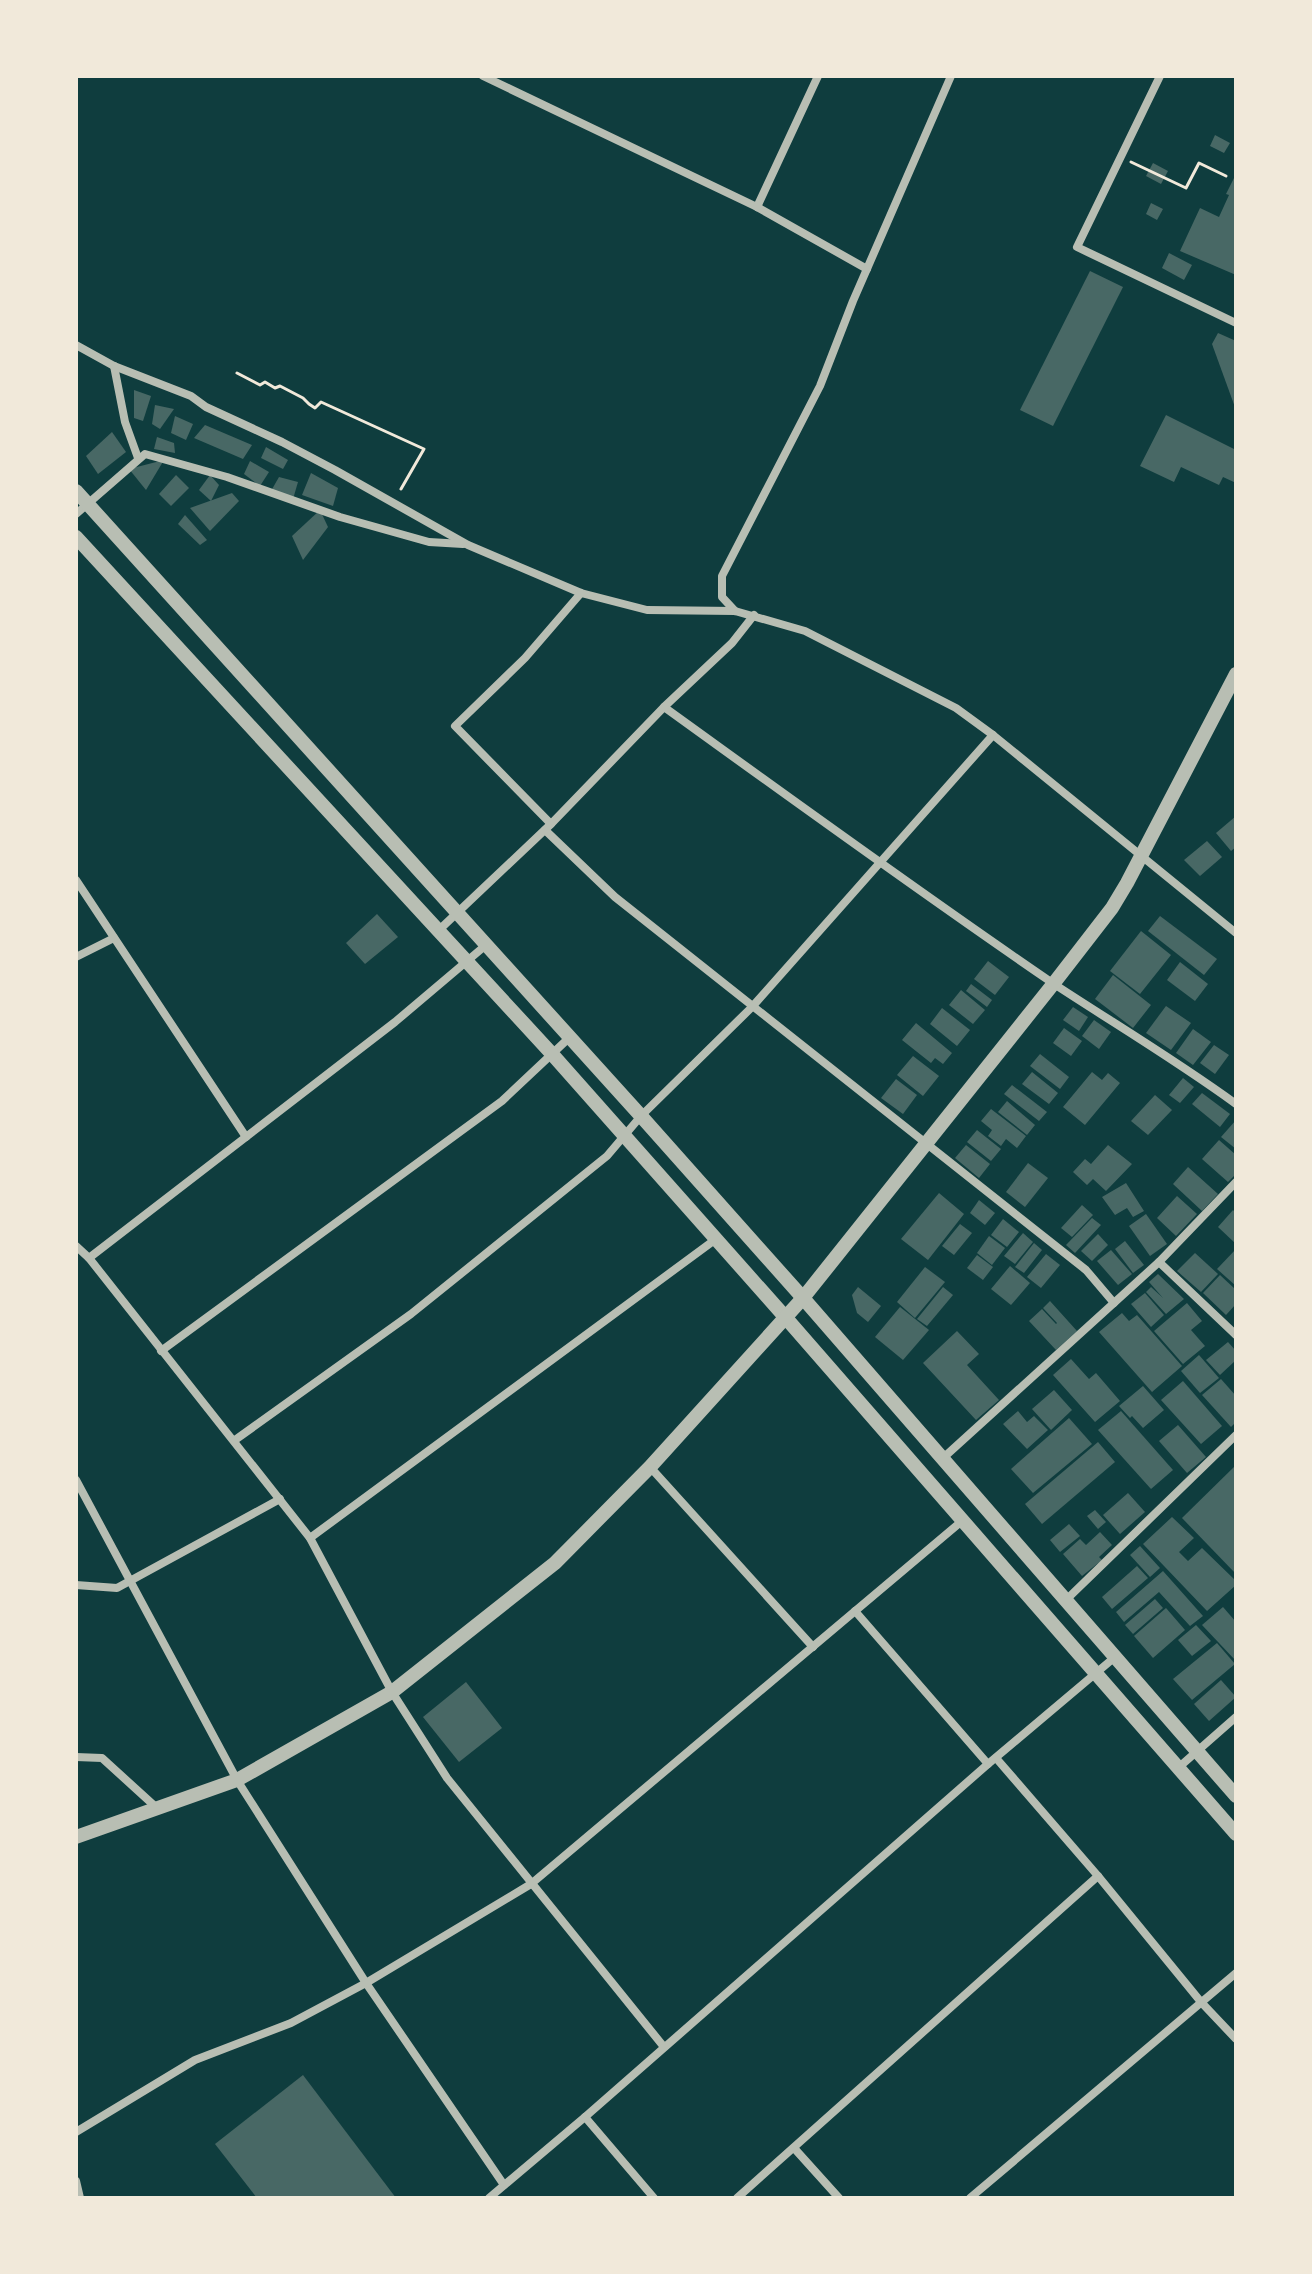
<svg xmlns="http://www.w3.org/2000/svg" width="1312" height="2274" font-family="Jost,sans-serif">
<style>
.building{fill:#486865}
.lines{fill:none;stroke-linecap:round;stroke-linejoin:round}
.path{stroke:#f1e9da;stroke-width:3}
.minor{stroke:#b8beb3;stroke-width:8}
.tertiary{stroke:#b8beb3;stroke-width:14}
</style>
<rect width="100%" height="100%" fill="#0f3d3e"/>
<g class="building">
<polygon points="1215,135 1230,143 1224,153 1210,146"/>
<polygon points="1153,163 1168,171 1161,184 1146,176"/>
<polygon points="1236,174 1236,275 1180,251 1200,208 1219,217 1229,195 1226,194"/>
<polygon points="1151,203 1163,209 1157,220 1146,214"/>
<polygon points="1169,253 1192,265 1184,280 1162,268"/>
<polygon points="1090,271 1123,287 1053,426 1020,410"/>
<polygon points="1218,333 1236,341 1236,410 1212,344"/>
<polygon points="134,390 151,396 143,421 134,418"/>
<polygon points="155,405 174,409 160,429 152,424"/>
<polygon points="1166,415 1236,450 1236,483 1223,477 1219,485 1181,467 1174,482 1140,466"/>
<polygon points="175,416 193,424 186,440 171,433"/>
<polygon points="205,425 252,445 243,459 194,438"/>
<polygon points="112,432 126,452 98,474 86,456"/>
<polygon points="157,437 174,443 175,453 154,449"/>
<polygon points="266,447 288,460 283,469 261,458"/>
<polygon points="164,460 146,490 129,469"/>
<polygon points="250,461 269,472 260,486 244,474"/>
<polygon points="311,473 338,488 333,506 302,495"/>
<polygon points="176,475 189,488 171,506 159,494"/>
<polygon points="210,475 219,485 211,501 199,490"/>
<polygon points="279,477 298,482 293,499 271,491"/>
<polygon points="232,493 239,501 210,531 190,508"/>
<polygon points="320,510 328,527 303,560 292,536"/>
<polygon points="185,515 207,540 200,545 178,524"/>
<polygon points="1236,816 1236,847 1231,851 1216,833"/>
<polygon points="1207,841 1222,857 1200,876 1184,860"/>
<polygon points="377,914 398,937 365,964 346,943"/>
<polygon points="1160,916 1217,959 1204,975 1148,931"/>
<polygon points="1141,931 1171,955 1140,994 1110,971"/>
<polygon points="988,961 1009,977 995,995 974,979"/>
<polygon points="1180,962 1208,984 1195,1001 1167,980"/>
<polygon points="1113,975 1151,1005 1133,1028 1095,999"/>
<polygon points="971,984 992,1000 987,1007 966,991"/>
<polygon points="961,990 985,1010 973,1024 949,1005"/>
<polygon points="1166,1006 1191,1023 1171,1050 1146,1033"/>
<polygon points="1073,1007 1088,1017 1079,1031 1063,1020"/>
<polygon points="942,1008 970,1030 957,1046 930,1024"/>
<polygon points="1094,1020 1111,1032 1099,1049 1082,1036"/>
<polygon points="916,1023 952,1053 943,1064 935,1058 931,1063 902,1040"/>
<polygon points="1064,1028 1082,1041 1071,1056 1053,1043"/>
<polygon points="1193,1029 1211,1042 1193,1065 1176,1053"/>
<polygon points="1214,1045 1229,1055 1215,1074 1200,1063"/>
<polygon points="1040,1054 1069,1077 1060,1089 1030,1066"/>
<polygon points="913,1056 939,1076 923,1096 897,1075"/>
<polygon points="1032,1072 1058,1093 1049,1104 1022,1084"/>
<polygon points="1092,1072 1102,1080 1108,1073 1120,1083 1085,1125 1063,1107"/>
<polygon points="1183,1078 1194,1087 1180,1103 1169,1095"/>
<polygon points="896,1079 917,1095 903,1114 881,1098"/>
<polygon points="1012,1085 1047,1112 1039,1121 1004,1094"/>
<polygon points="1202,1093 1230,1114 1220,1127 1192,1104"/>
<polygon points="1155,1095 1172,1110 1148,1135 1131,1121"/>
<polygon points="1007,1101 1035,1125 1027,1135 998,1112"/>
<polygon points="991,1109 1026,1136 1017,1148 1006,1139 1001,1146 988,1136 992,1130 981,1121"/>
<polygon points="1236,1120 1236,1149 1221,1137"/>
<polygon points="977,1130 1001,1149 991,1161 967,1142"/>
<polygon points="1219,1140 1236,1155 1236,1174 1228,1182 1202,1159"/>
<polygon points="966,1145 990,1164 979,1178 955,1158"/>
<polygon points="1108,1145 1132,1164 1106,1191 1093,1179 1087,1185 1073,1172 1085,1159 1091,1164"/>
<polygon points="1028,1163 1048,1178 1025,1207 1006,1192"/>
<polygon points="1188,1167 1218,1194 1202,1211 1173,1184"/>
<polygon points="1126,1183 1144,1211 1133,1217 1127,1208 1115,1215 1102,1197"/>
<polygon points="939,1193 964,1214 928,1260 901,1239"/>
<polygon points="1177,1196 1197,1214 1176,1236 1157,1218"/>
<polygon points="979,1200 995,1213 985,1225 970,1213"/>
<polygon points="1082,1205 1093,1215 1072,1237 1061,1228"/>
<polygon points="1233,1210 1236,1213 1236,1244 1218,1227"/>
<polygon points="1146,1214 1167,1244 1150,1256 1129,1226"/>
<polygon points="1092,1218 1101,1225 1075,1253 1066,1245"/>
<polygon points="1003,1219 1019,1232 1007,1247 991,1235"/>
<polygon points="960,1224 972,1233 954,1255 942,1246"/>
<polygon points="1023,1233 1033,1242 1015,1264 1004,1256"/>
<polygon points="1098,1234 1108,1245 1092,1261 1081,1251"/>
<polygon points="989,1236 1005,1248 992,1265 977,1253"/>
<polygon points="1125,1241 1144,1265 1133,1273 1115,1249"/>
<polygon points="1034,1243 1042,1250 1024,1273 1015,1267"/>
<polygon points="1236,1249 1236,1286 1217,1269"/>
<polygon points="1111,1250 1132,1274 1118,1285 1097,1261"/>
<polygon points="1195,1253 1218,1274 1201,1292 1177,1271"/>
<polygon points="1046,1254 1060,1265 1041,1288 1027,1277"/>
<polygon points="977,1255 993,1267 983,1280 967,1268"/>
<polygon points="1010,1266 1030,1283 1011,1305 991,1289"/>
<polygon points="925,1267 945,1282 915,1318 897,1302"/>
<polygon points="1158,1274 1184,1299 1166,1314 1146,1292 1151,1287 1163,1298 1149,1282"/>
<polygon points="1220,1275 1236,1290 1236,1304 1226,1315 1203,1293"/>
<polygon points="858,1287 881,1306 868,1322 857,1313 852,1295"/>
<polygon points="943,1287 953,1295 927,1326 917,1319"/>
<polygon points="1145,1293 1164,1315 1151,1327 1131,1304"/>
<polygon points="1050,1301 1077,1331 1056,1350 1029,1321 1042,1309 1056,1324 1057,1323 1043,1308"/>
<polygon points="1187,1303 1202,1321 1191,1330 1205,1346 1183,1364 1154,1331"/>
<polygon points="900,1307 929,1330 903,1360 875,1337"/>
<polygon points="1122,1313 1129,1321 1137,1315 1182,1366 1152,1392 1099,1332"/>
<polygon points="957,1331 979,1354 967,1365 999,1400 976,1420 923,1363"/>
<polygon points="1228,1342 1236,1351 1236,1360 1220,1375 1206,1360"/>
<polygon points="1199,1355 1219,1378 1200,1393 1181,1371"/>
<polygon points="1071,1359 1089,1379 1096,1373 1120,1401 1095,1422 1053,1375"/>
<polygon points="1221,1379 1236,1396 1236,1422 1231,1427 1202,1395"/>
<polygon points="1183,1381 1222,1426 1201,1444 1161,1400"/>
<polygon points="1143,1386 1164,1410 1143,1428 1132,1416 1130,1418 1119,1406"/>
<polygon points="1054,1390 1072,1410 1051,1430 1032,1409"/>
<polygon points="1018,1411 1027,1422 1034,1416 1048,1430 1027,1449 1003,1424"/>
<polygon points="1121,1411 1173,1470 1151,1489 1098,1430"/>
<polygon points="1069,1418 1092,1444 1033,1493 1011,1469"/>
<polygon points="1178,1425 1206,1457 1187,1473 1159,1441"/>
<polygon points="1098,1442 1115,1462 1042,1524 1025,1504"/>
<polygon points="1236,1465 1236,1574 1182,1518"/>
<polygon points="1128,1493 1145,1512 1120,1534 1103,1515"/>
<polygon points="1095,1510 1106,1522 1098,1529 1087,1516"/>
<polygon points="1172,1517 1194,1538 1179,1552 1188,1561 1202,1548 1236,1581 1236,1585 1207,1611 1143,1544"/>
<polygon points="1069,1524 1080,1536 1060,1552 1050,1540"/>
<polygon points="1100,1532 1112,1545 1099,1557 1102,1560 1082,1576 1063,1554 1080,1539 1086,1545"/>
<polygon points="1140,1546 1160,1568 1150,1577 1130,1555"/>
<polygon points="1137,1566 1148,1578 1112,1609 1102,1597"/>
<polygon points="1163,1571 1203,1616 1190,1626 1159,1592 1124,1622 1116,1612"/>
<polygon points="1155,1599 1163,1608 1133,1634 1125,1625"/>
<polygon points="1223,1607 1236,1622 1236,1661 1202,1625"/>
<polygon points="1166,1608 1185,1630 1153,1658 1134,1636"/>
<polygon points="1196,1625 1211,1641 1192,1656 1178,1640"/>
<polygon points="1217,1643 1235,1664 1192,1700 1173,1679"/>
<polygon points="1221,1680 1236,1697 1209,1721 1194,1704"/>
<polygon points="466,1682 502,1728 459,1762 423,1717"/>
<polygon points="303,2075 396,2198 257,2198 215,2144"/>
</g>
<g class="lines">
<g class="path">
<polyline points="1131,162 1186,188 1199,163 1226,176"/>
<polyline points="237,373 260,385 265,382 275,388 280,386 303,398 309,404 315,408 321,402 424,449 401,489"/>
</g>
<g class="minor">
<polyline points="483,76 757,207 867,269"/>
<polyline points="1160,76 1077,247 1236,323"/>
<polyline points="757,207 818,76"/>
<polyline points="76,345 114,366 191,396 206,407 282,442 335,470 468,545 581,593 647,610 735,611 805,631 956,708 993,735 1236,933"/>
<polyline points="114,366 125,422 138,458"/>
<polyline points="76,514 145,454 227,477 340,517 429,542 463,544"/>
<polyline points="735,611 722,597 722,576 820,386 853,301 951,76"/>
<path d="M664,707C793,800 922,894 1054,984C1115,1024 1177,1061 1236,1104"/>
<polyline points="551,824 455,726 525,658 581,593"/>
<polyline points="545,830 615,897 1086,1270 1114,1303"/>
<polyline points="76,880 246,1137"/>
<polyline points="439,930 551,824 664,707 732,643 754,615"/>
<polyline points="76,957 114,938"/>
<polyline points="76,1246 89,1258 310,1538 392,1692 447,1778 664,2047"/>
<polyline points="89,1258 395,1022 486,945"/>
<polyline points="1159,1262 1236,1335"/>
<polyline points="161,1351 502,1101 570,1037"/>
<polyline points="235,1440 411,1314 607,1156 641,1116 752,1007 993,735"/>
<polyline points="942,1459 1159,1262 1236,1182"/>
<polyline points="650,1467 813,1647"/>
<polyline points="76,1480 237,1780 366,1983 504,2185"/>
<polyline points="310,1538 716,1239"/>
<polyline points="76,1585 117,1588 280,1499"/>
<polyline points="1066,1600 1236,1435"/>
<polyline points="855,1611 988,1764"/>
<polyline points="76,1757 102,1758 158,1809"/>
<polyline points="996,1758 1098,1876 1201,2002 1236,2039"/>
<polyline points="1178,1768 1236,1717"/>
<polyline points="585,2117 654,2198"/>
<polyline points="76,2132 195,2060 291,2023 366,1983 531,1884 962,1521"/>
<polyline points="794,2148 839,2198"/>
<polyline points="76,2181 80,2198"/>
<polyline points="489,2198 585,2117 988,1764 1115,1657"/>
<polyline points="737,2198 1098,1876"/>
<polyline points="970,2198 1236,1973"/>
</g>
<g class="tertiary">
<polyline points="76,491 641,1116 803,1298 1236,1796"/>
<polyline points="76,537 552,1054 786,1318 1236,1834"/>
<polyline points="76,1837 237,1780 392,1692 555,1563 650,1467 803,1298 1054,983 1112,908 1127,883 1236,674"/>
</g>
</g>
<rect width="1312" height="2274" fill="none" stroke="#f1e9da" stroke-width="156"/>
</svg>
